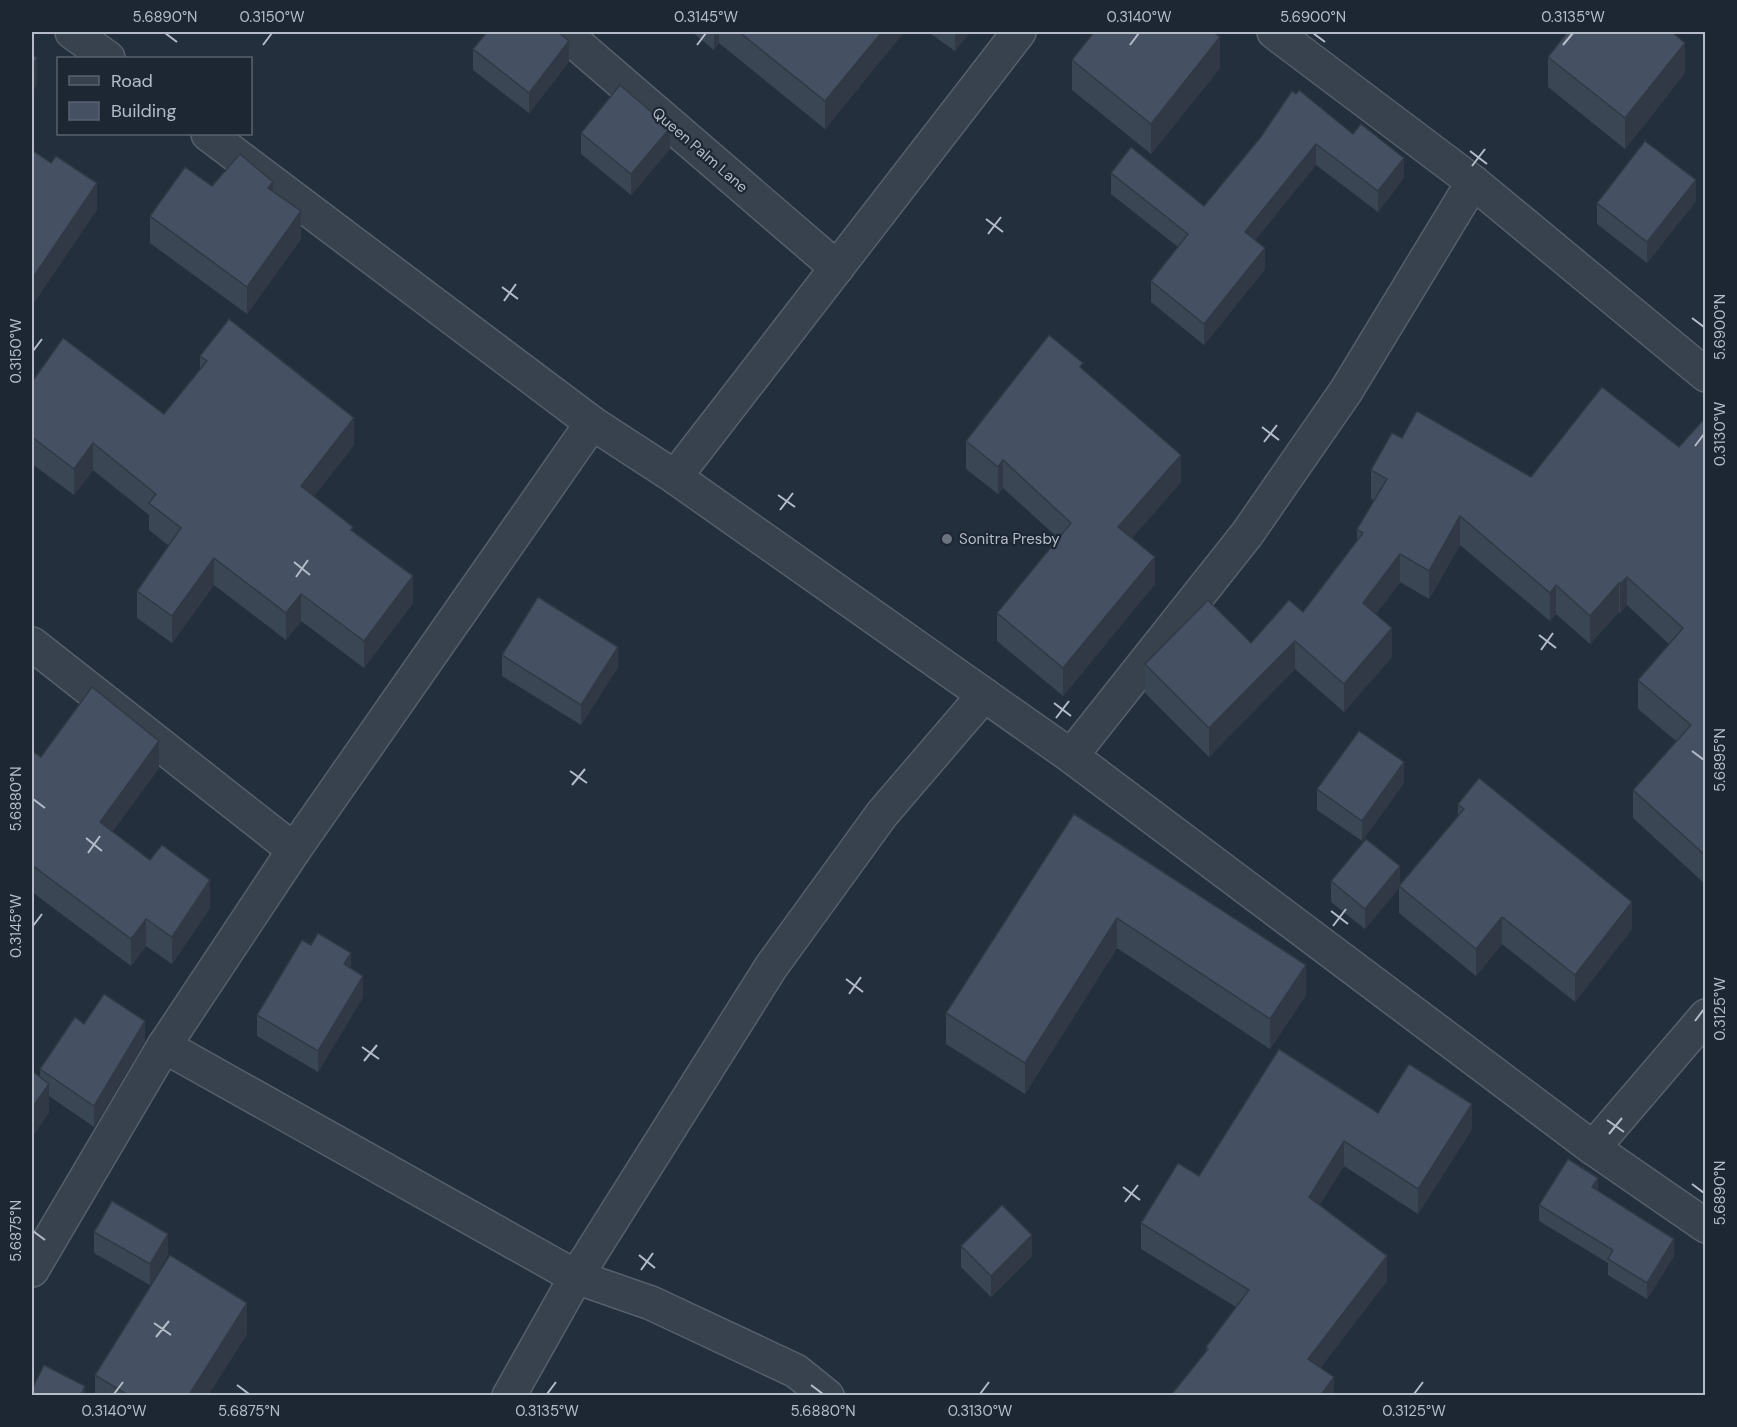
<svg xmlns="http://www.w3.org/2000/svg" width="1737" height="1427" font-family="'DM Sans',sans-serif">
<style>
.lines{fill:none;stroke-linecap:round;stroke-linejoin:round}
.minor-casing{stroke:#565f6c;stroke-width:36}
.minor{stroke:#38414e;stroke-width:33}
.wall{fill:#3b4654}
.shaded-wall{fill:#303945}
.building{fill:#455162;stroke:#303945;stroke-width:1.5}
.ticks{fill:none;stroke:#b4bcc9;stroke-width:2}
.worship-dot{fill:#6b7280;stroke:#1d2633;stroke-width:2}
.labels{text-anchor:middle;stroke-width:4.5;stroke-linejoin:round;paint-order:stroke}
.street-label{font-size:15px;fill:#b4bcc9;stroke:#1d2633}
.poi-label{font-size:15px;fill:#b4bcc9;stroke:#1d2633;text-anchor:start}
.neatline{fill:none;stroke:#b4bcc9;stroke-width:2}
.ticks-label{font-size:15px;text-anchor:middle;fill:#b4bcc9}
</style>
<rect width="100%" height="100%" fill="#242f3e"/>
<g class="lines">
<g class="minor-casing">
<g id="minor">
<polyline points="72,32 108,58"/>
<polyline points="563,32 837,268"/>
<polyline points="1274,32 1473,182 1706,375"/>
<polyline points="208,134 592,423 675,477 1071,756 1593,1148 1706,1226"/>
<polyline points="675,477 1019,32"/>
<polyline points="32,644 294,850"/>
<polyline points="1071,756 1247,534 1346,391 1473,182"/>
<polyline points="164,1046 576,1277 651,1303 796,1371 827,1396"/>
<polyline points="1593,1148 1706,1016"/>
<polyline points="32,1270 164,1046 294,850 592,423"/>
<polyline points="509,1396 576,1277 771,967 882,814 984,695"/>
</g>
</g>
<use href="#minor" class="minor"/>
</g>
<g class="wall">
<polygon points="692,32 904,32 825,129 719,43 714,50"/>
<polygon points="928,32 970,32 955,51"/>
<polygon points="473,49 569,62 529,113 473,70"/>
<polygon points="1548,57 1685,73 1625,149 1548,87"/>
<polygon points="1072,60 1220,68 1151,154 1072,90"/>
<polygon points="1292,91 1404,178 1378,212 1316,165 1255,240 1265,269 1204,345 1151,302 1151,281 1178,247 1111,194 1111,173 1204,206 1260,138"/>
<polygon points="581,133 670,149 631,195 581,154"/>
<polygon points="212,186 273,191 301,239 247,314 150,243 150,216"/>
<polygon points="1696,201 1647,263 1597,224 1597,203"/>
<polygon points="200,356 354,445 314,496 353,532 413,603 364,668 301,621 286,640 214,585 172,643 137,618 137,591 169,546 149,530 149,515 93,470 74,495 32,464 32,382 164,414 200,369"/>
<polygon points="1083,370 1181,482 1132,538 1155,584 1063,696 997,641 997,613 1058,538 1003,488 998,494 966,469 966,441"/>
<polygon points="1706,417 1705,884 1633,818 1633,790 1676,741 1638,709 1638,680 1669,644 1627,605 1620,613 1619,612 1590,644 1556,614 1550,621 1460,545 1429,599 1400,582 1376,614 1392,657 1344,712 1295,669 1209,757 1145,693 1145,664 1251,643 1303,612 1357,541 1357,529 1374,500 1371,499 1371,470 1402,438 1531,477 1679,447"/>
<polygon points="502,655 618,667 581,725 502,676"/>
<polygon points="32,751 41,757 159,768 112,832 210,908 172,964 146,946 131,966 32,892"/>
<polygon points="1404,783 1362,841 1317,810 1317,789"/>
<polygon points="1458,804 1632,929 1575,1002 1502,944 1476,976 1399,913 1399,887 1365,929 1331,902 1331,881 1400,886 1458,816"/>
<polygon points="1074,814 1306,995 1270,1049 1117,948 1025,1094 946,1044 946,1013"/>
<polygon points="351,969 363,997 318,1072 257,1036 257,1015"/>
<polygon points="84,1024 145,1041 94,1127 49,1096 49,1113 40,1077 40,1069"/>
<polygon points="1378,1113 1472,1129 1418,1214 1344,1166 1319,1205 1387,1281 1320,1368 1334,1395 1206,1352 1206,1347 1236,1307 1141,1249 1141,1223 1199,1176"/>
<polygon points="1598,1191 1674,1256 1647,1299 1608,1275 1608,1263 1539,1221 1539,1205"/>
<polygon points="94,1232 168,1255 150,1285 94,1253"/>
<polygon points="961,1246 1032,1256 991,1297 961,1267"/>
<polygon points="247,1334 208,1395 95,1395 95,1375"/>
</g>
<g class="shaded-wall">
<polygon points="714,32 719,32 719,43 714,50"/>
<polygon points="882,32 904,32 825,129 825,101"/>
<polygon points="955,32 970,32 955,51"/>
<polygon points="1220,37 1220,68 1151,154 1151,124"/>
<polygon points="569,41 569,62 529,113 529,93"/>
<polygon points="1685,43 1685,73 1625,149 1625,118"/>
<polygon points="37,58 37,85 32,94 32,67"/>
<polygon points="670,128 670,149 631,195 631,174"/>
<polygon points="1316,144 1316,165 1245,253 1245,232"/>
<polygon points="1404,158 1404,178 1378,212 1378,191"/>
<polygon points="1696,180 1696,201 1647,263 1647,242"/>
<polygon points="273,182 273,209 268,188"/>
<polygon points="97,183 97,210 32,306 32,279"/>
<polygon points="301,211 301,239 247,314 247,287"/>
<polygon points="1265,248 1265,269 1204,345 1204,324"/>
<polygon points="354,418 354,445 301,513 301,486"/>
<polygon points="93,443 93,470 74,495 74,469"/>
<polygon points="1181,455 1181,482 1118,554 1118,527"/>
<polygon points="1003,460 1003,488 998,494 998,467"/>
<polygon points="1460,516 1460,545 1429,599 1429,571"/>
<polygon points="1400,554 1400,582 1363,631 1363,603"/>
<polygon points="1155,557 1155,584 1063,696 1063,668"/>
<polygon points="214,558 214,585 172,643 172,616"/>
<polygon points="413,576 413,603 364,668 364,641"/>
<polygon points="1627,577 1627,605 1620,613 1620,584"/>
<polygon points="1619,583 1619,612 1590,644 1590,616"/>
<polygon points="1556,585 1556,614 1550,621 1550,593"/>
<polygon points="301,594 301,621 286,640 286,613"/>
<polygon points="1392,628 1392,657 1344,712 1344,684"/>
<polygon points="1295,641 1295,669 1209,757 1209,728"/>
<polygon points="618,647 618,667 581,725 581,705"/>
<polygon points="159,741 159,768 100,849 100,822"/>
<polygon points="1404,762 1404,783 1362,841 1362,821"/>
<polygon points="1400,866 1400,887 1365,929 1365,909"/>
<polygon points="210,880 210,908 172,964 172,937"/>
<polygon points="1632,902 1632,929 1575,1002 1575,975"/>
<polygon points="1502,917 1502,944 1476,976 1476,949"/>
<polygon points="1117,918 1117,948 1025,1094 1025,1063"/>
<polygon points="146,919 146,946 131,966 131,939"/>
<polygon points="351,953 351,973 344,964"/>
<polygon points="1306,965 1306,995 1270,1049 1270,1019"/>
<polygon points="363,976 363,997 318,1072 318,1051"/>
<polygon points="145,1021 145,1041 94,1127 94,1106"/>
<polygon points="49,1084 49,1113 32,1137 32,1108"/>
<polygon points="1472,1104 1472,1129 1418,1214 1418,1189"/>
<polygon points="1344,1141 1344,1166 1309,1222 1309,1197"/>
<polygon points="1598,1178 1598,1194 1592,1187"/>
<polygon points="168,1234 168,1255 150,1285 150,1264"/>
<polygon points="1032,1235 1032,1256 991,1297 991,1276"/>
<polygon points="1674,1239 1674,1256 1647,1299 1647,1283"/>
<polygon points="1387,1256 1387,1281 1308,1384 1308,1359"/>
<polygon points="247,1303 247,1334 208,1395 189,1395"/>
<polygon points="1334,1377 1334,1395 1321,1395"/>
<polygon points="85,1386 85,1395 81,1395"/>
</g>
<g class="building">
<polygon points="487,32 558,32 569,41 529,93 473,49"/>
<polygon points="739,32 882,32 825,101"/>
<polygon points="1094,32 1213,32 1220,37 1151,124 1072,60"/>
<polygon points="1568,32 1672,32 1685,43 1625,118 1548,57"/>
<polygon points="32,54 37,58 32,67"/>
<polygon points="620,85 670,128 631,174 581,133"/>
<polygon points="1299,90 1353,134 1361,124 1404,158 1378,191 1316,144 1245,232 1265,248 1204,324 1151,281 1188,234 1111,173 1131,147 1204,206 1260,138 1292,91 1296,94"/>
<polygon points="1645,141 1696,180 1647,242 1597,203"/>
<polygon points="32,150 51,163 56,156 97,183 32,279"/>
<polygon points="240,154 273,182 268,188 301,211 247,287 150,216 185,167 212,186"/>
<polygon points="229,319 354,418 301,486 353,527 351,530 413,576 364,641 301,594 286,613 214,558 172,616 137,591 181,528 149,503 156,494 93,443 74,469 32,437 32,382 63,338 164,414 207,361 200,356"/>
<polygon points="1049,335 1083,363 1080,367 1181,455 1118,527 1155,557 1063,668 997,613 1071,523 1003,460 998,467 966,441"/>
<polygon points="1602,387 1679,447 1706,417 1706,486 1704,488 1706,489 1705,855 1633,790 1691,725 1638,680 1683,628 1627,577 1620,584 1619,583 1590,616 1556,585 1550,593 1460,516 1429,571 1400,554 1363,603 1392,628 1344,684 1295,641 1209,728 1145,664 1208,600 1251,643 1289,600 1303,612 1363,533 1357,529 1387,479 1371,470 1392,433 1402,438 1417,411 1531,477"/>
<polygon points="538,597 618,647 581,705 502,655"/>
<polygon points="92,687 159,741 100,822 150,860 162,845 210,880 172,937 146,919 131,939 32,865 32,751 41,757"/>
<polygon points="1359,731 1404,762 1362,821 1317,789"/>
<polygon points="1479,778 1632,902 1575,975 1502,917 1476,949 1399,886 1464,809 1458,804"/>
<polygon points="1074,814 1306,965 1270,1019 1117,918 1025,1063 946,1013"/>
<polygon points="1366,839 1400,866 1365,909 1331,881"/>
<polygon points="318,933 351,953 344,964 363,976 318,1051 257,1015 302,940 311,945"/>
<polygon points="104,994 145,1021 94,1106 40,1069 75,1017 84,1024"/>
<polygon points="1279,1049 1378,1113 1409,1064 1472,1104 1418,1189 1344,1141 1309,1197 1387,1256 1308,1359 1334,1377 1321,1395 1171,1395 1208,1349 1206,1347 1249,1290 1141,1223 1178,1163 1199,1176"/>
<polygon points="32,1071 49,1084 32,1108"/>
<polygon points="1568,1159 1598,1178 1592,1187 1674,1239 1647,1283 1608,1259 1613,1250 1539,1205"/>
<polygon points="112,1201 168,1234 150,1264 94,1232"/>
<polygon points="1002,1205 1032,1235 991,1276 961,1246"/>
<polygon points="170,1255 247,1303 189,1395 128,1395 95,1375"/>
<polygon points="44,1365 85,1386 81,1395 32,1395 32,1389"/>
</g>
<path class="ticks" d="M165,33L177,42M1313,33L1325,42M263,45L272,33M697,45L706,33M1130,45L1139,33M1563,45L1573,33M1470,151L1487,164M1472,166L1485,149M986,219L1003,232M988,234L1001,217M502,287L518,299M504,301L516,284M1692,318L1704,327M33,351L42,339M1262,427L1279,440M1264,442L1277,425M1695,446L1704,434M778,495L795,507M780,510L793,493M294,562L310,575M296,577L308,560M1539,635L1556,648M1541,650L1553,633M1054,703L1071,716M1056,718L1069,701M1692,751L1704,760M570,771L587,783M572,785L585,769M33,799L45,808M86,838L102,851M88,853L100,836M1331,911L1348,924M33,926L42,914M1333,926L1346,909M846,979L863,992M849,994L861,977M1695,1021L1704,1009M362,1047L379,1059M364,1061L377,1045M1607,1120L1624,1132M1609,1134L1622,1118M1692,1184L1704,1193M1123,1187L1140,1200M1125,1202L1138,1185M33,1231L45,1240M639,1255L655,1268M641,1270L653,1253M154,1323L171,1335M156,1337L169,1321M237,1385L249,1394M811,1385L823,1394M114,1394L123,1382M547,1394L556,1382M980,1394L989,1382M1414,1394L1423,1382"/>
<circle class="worship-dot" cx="947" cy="539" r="6"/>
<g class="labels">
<g class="street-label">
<text transform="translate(700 150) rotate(41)" y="5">Queen Palm Lane</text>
</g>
<g class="poi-label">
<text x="959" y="544">Sonitra Presby</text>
</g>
</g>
<rect width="1737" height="1427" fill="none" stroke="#1d2633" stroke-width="66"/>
<rect x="57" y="57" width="195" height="78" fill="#1d2633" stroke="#59626f" stroke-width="1.5"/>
<rect x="69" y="76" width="30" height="9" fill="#38414e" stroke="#59626f" stroke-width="1.5"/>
<text x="111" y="87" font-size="18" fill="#b4bcc9">Road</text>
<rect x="69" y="102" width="30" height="18" fill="#455162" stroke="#59626f" stroke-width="1.5"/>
<text x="111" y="117" font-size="18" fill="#b4bcc9">Building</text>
<rect x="33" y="33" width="1671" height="1361" class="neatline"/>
<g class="ticks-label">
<text x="165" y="22">5.6890°N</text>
<text x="272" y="22">0.3150°W</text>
<text x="706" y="22">0.3145°W</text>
<text x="1139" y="22">0.3140°W</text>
<text x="1313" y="22">5.6900°N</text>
<text x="1573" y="22">0.3135°W</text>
<text transform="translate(1720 327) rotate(-90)" y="5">5.6900°N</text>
<text transform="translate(16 351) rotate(-90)" y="5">0.3150°W</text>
<text transform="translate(1720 434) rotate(-90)" y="5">0.3130°W</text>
<text transform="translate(1720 760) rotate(-90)" y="5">5.6895°N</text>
<text transform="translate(16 799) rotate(-90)" y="5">5.6880°N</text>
<text transform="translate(16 926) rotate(-90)" y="5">0.3145°W</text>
<text transform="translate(1720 1009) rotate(-90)" y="5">0.3125°W</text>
<text transform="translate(1720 1193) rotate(-90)" y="5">5.6890°N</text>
<text transform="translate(16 1231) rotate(-90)" y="5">5.6875°N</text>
<text x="114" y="1416">0.3140°W</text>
<text x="249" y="1416">5.6875°N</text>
<text x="547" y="1416">0.3135°W</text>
<text x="823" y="1416">5.6880°N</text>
<text x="980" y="1416">0.3130°W</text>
<text x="1414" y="1416">0.3125°W</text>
</g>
</svg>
